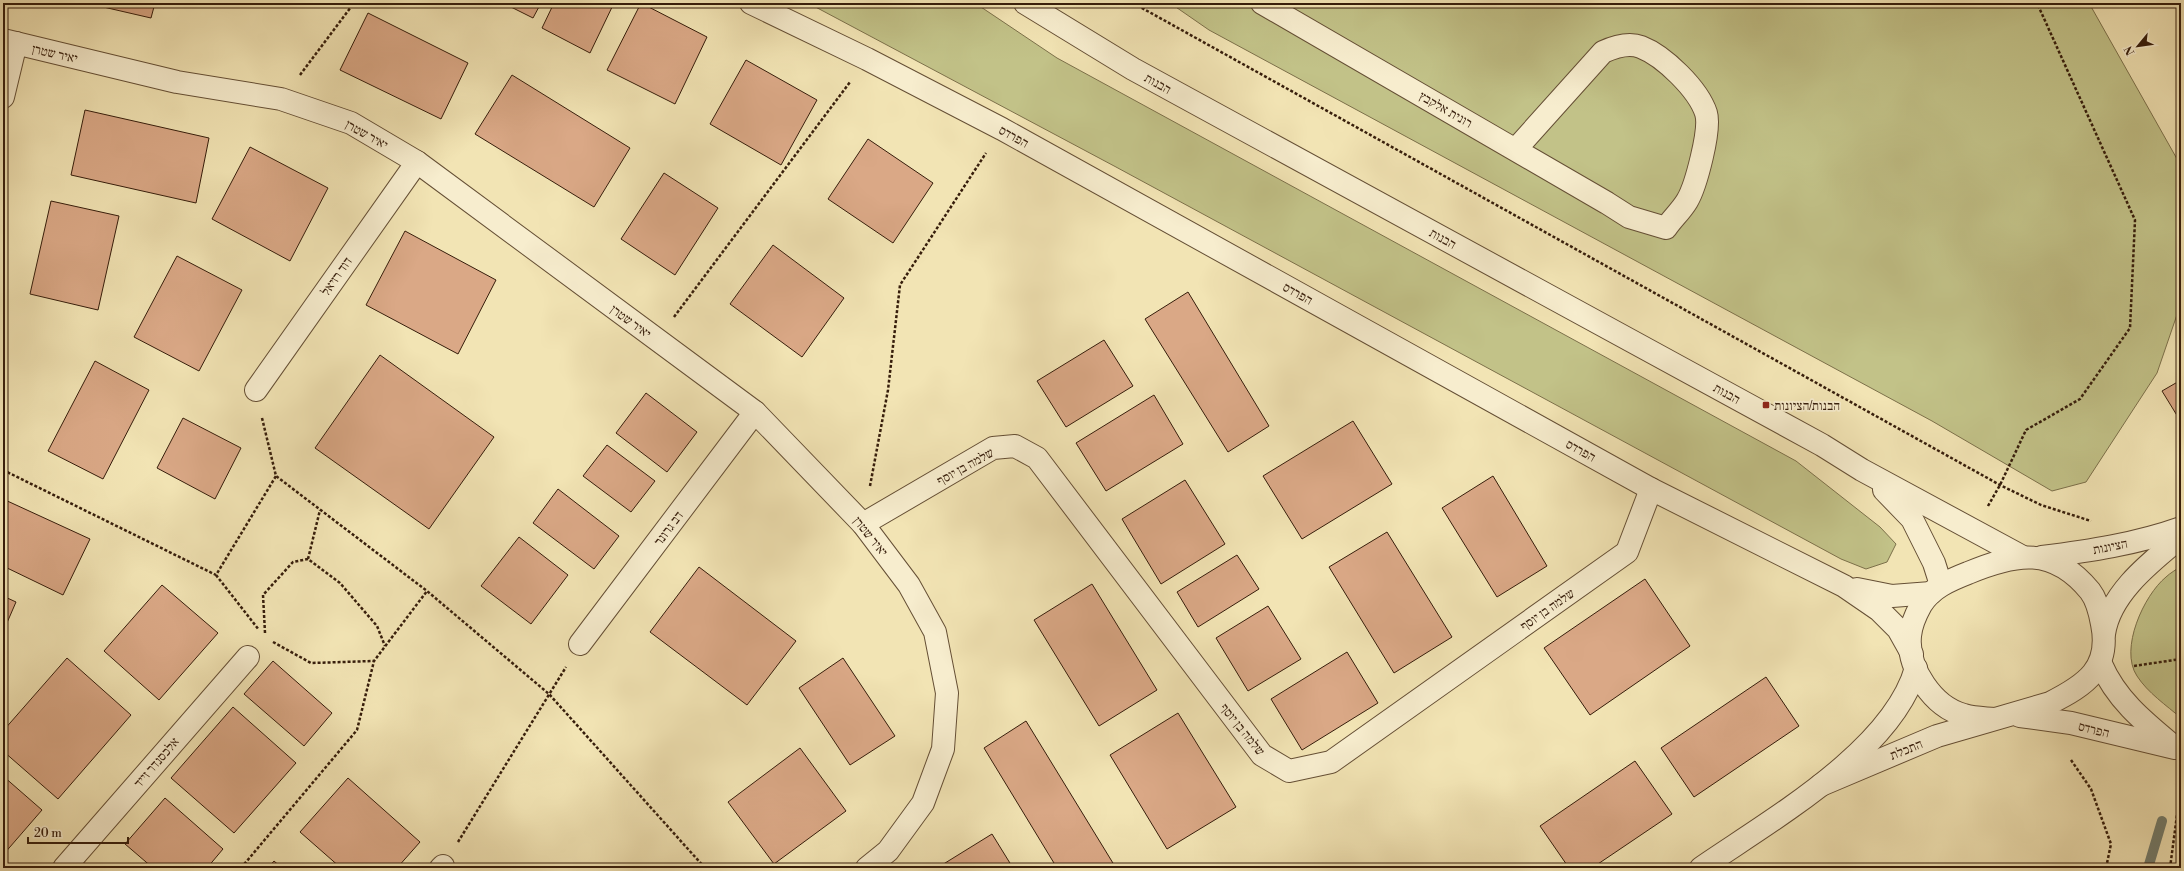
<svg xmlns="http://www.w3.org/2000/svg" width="2184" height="871" font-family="'Libre Bodoni','Frank Ruhl Libre',serif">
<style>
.green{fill:#c2c288;stroke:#7c704a}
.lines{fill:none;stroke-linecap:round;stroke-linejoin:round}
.stream{stroke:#737e6f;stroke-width:10}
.building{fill:#daa886;stroke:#361d0b}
.minor-casing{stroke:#654f35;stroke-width:24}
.path{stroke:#361d0b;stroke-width:2.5;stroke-dasharray:3 2;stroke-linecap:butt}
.minor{stroke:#f7edce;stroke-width:22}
.poi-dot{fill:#8f2418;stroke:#f7edce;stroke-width:1.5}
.labels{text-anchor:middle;stroke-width:3.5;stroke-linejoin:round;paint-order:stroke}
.street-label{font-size:13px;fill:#361d0b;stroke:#f7edce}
.poi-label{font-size:13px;fill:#361d0b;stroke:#f7edce;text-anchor:start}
</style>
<rect width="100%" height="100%" fill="#f2e4b4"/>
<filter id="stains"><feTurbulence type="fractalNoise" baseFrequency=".005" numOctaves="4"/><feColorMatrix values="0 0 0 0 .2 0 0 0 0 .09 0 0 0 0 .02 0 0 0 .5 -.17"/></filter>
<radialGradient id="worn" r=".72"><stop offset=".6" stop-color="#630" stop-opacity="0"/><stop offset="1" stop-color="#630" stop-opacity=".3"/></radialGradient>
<g class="green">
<polygon points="808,3 975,3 1057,58 1796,461 1880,527 1896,544 1887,562 1866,569 1841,559 1116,167"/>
<polygon points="1170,3 2089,3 2181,166 2181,303 2157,373 2086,482 2052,491 1932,421 1209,30"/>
<path d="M2181,566V718C2166,705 2148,693 2137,676C2119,649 2144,595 2166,577C2170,573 2176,570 2181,566Z"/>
</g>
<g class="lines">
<polyline class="stream" points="2148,868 2162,821"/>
</g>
<g class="building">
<polygon points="86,3 155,3 151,18"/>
<polygon points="503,3 541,3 533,18"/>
<polygon points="554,3 614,3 590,53 542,28"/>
<polygon points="641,3 707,37 675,104 607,70"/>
<polygon points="368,13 468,63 441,119 340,70"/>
<polygon points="746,60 817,100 781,165 710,124"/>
<polygon points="512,75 630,148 594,207 475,134"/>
<polygon points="85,110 209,138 196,203 71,175"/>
<polygon points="868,139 933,183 893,243 828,199"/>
<polygon points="250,147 328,188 290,261 212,219"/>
<polygon points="664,173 718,208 675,275 621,239"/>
<polygon points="51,201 119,216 98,310 30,294"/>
<polygon points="405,231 496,280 458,354 366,305"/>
<polygon points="773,245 844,298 802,357 730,304"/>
<polygon points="177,256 242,290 199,371 134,337"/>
<polygon points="1188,292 1269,426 1228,452 1145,319"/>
<polygon points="1104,340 1133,386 1066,427 1037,381"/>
<polygon points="380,355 494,437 429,529 315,448"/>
<polygon points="95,361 149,390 103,479 48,451"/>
<polygon points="2181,380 2181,422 2162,391"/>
<polygon points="646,393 697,432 667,472 616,433"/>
<polygon points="1154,395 1183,444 1106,491 1076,443"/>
<polygon points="183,418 241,448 215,499 157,468"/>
<polygon points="1353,421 1392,484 1302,539 1263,476"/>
<polygon points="607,445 655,481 631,512 583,476"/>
<polygon points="1493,476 1547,566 1497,597 1442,508"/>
<polygon points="1185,480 1225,544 1161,584 1122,519"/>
<polygon points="558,489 619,536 594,569 533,523"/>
<polygon points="3,499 90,539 63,595 3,566"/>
<polygon points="1387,532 1452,637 1394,673 1329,567"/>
<polygon points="519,537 568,575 531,624 481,586"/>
<polygon points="1237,555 1259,589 1198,627 1177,592"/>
<polygon points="699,567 796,641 747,705 650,632"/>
<polygon points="1645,579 1690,646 1590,715 1544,648"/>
<polygon points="1092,584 1157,690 1099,726 1034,620"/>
<polygon points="162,585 218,633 159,700 104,651"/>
<polygon points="3,596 16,602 3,632"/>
<polygon points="1268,606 1301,659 1248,691 1216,638"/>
<polygon points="1347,652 1378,703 1302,750 1271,699"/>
<polygon points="67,658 131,715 58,799 3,751 3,731"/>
<polygon points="843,658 895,736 850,765 799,688"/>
<polygon points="273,661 332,713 304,746 244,694"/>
<polygon points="1766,677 1799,726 1694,797 1661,748"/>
<polygon points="233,707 296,763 234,833 171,778"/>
<polygon points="1178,713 1236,807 1167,849 1110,755"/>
<polygon points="1026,721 1116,868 1057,868 984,748"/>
<polygon points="800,748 846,811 774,864 728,802"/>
<polygon points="1635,761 1672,814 1592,868 1569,868 1540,826"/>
<polygon points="3,776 42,810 3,855"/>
<polygon points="348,778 420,842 397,868 341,868 300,832"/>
<polygon points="165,798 223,849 207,868 153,868 125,844"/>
<polygon points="992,834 1013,868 937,868"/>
<polygon points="274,861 282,868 268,868"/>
</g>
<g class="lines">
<g class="minor-casing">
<g id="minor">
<polyline points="751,3 867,59 1002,129 1651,489 1844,586 1879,610 1898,629 1912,654"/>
<polyline points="1025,3 1133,69 1822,445 1862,470 2021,556"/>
<path d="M1262,3L1607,203L1629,217L1666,228C1672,219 1681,211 1687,201C1696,186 1711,129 1706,113C1698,89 1664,56 1641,47C1628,42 1614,47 1603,52L1516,149"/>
<polyline points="3,40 177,82 281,99 351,123 417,162 755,412 863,524 909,585 935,632 947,693 943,749 923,803 888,851 867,868"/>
<polyline points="3,97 16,43"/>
<polyline points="256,390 417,162"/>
<polyline points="1884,490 1912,519 1934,563 1941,585"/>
<polyline points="863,524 993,448 1015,446 1037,458 1262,755 1289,771 1331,762 1627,552 1651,489"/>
<path d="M2042,557C2089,551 2136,544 2181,528"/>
<polyline points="1857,589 1892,596 1931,593"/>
<path d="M2104,634C2110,593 2151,562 2181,537"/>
<polyline points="580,644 755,412"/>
<path d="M2101,664C2116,699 2143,721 2172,745"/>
<polyline points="2020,716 2071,723 2175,748"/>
<path d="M1821,785L1937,736L2050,703C2086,685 2111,668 2102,624C2100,613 2097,600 2090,591C2053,546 2016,553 1968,573C1950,580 1931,588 1921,605C1916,614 1911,625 1910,636C1907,668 1933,707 1964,715C1974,718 1984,718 1994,719"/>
<polyline points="64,868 248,657"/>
<polyline points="441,868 443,866"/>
<path d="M1701,868C1769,821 1893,751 1916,668"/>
</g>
</g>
<g class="path">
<polyline points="1133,3 2000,485 2041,505 2091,521"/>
<polyline points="300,75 354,3"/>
<polyline points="674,317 850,82"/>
<polyline points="262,418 276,476 427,591 549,694 705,868"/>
<polyline points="3,470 216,575 276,476"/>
<polyline points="870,486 888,390 900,285 986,153"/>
<polyline points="1988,506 2000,485 2026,430 2080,399 2130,328 2135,220 2037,3"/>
<polyline points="308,559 320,510"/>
<polyline points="216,575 259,630"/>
<polyline points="265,633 263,595 293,562 308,559 340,583 377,626 385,646"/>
<polyline points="273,642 311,663 374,661 427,591"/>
<polyline points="2134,666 2181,659"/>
<polyline points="2071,760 2091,789 2111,844 2106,868"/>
<polyline points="458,842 566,667"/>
<polyline points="241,868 357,730 374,661"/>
<polyline points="2170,868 2177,815 2181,806"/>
</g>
<use href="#minor" class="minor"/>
</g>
<rect class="poi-dot" x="1762" y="401" width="8" height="8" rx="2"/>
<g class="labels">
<g class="street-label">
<text transform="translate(55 53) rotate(13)" y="5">יאיר שטרן</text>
<text transform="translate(1158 83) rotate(29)" y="5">הבנות</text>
<text transform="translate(1446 109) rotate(30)" y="5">רונית אלקבץ</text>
<text transform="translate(367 134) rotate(29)" y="5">יאיר שטרן</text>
<text transform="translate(1014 136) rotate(29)" y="5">הפרדס</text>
<text transform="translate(1443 238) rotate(29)" y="5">הבנות</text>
<text transform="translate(336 276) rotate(-55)" y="5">דוד רזיאל</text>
<text transform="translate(1298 293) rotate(29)" y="5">הפרדס</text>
<text transform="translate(631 321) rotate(36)" y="5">יאיר שטרן</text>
<text transform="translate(1727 393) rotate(29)" y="5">הבנות</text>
<text transform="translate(1581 450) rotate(29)" y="5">הפרדס</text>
<text transform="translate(965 466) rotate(-29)" y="5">שלמה בן יוסף</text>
<text transform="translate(668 528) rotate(-53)" y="5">דב גרונר</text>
<text transform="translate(871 536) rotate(51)" y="5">יאיר שטרן</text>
<text transform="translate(2110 546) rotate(-11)" y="5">הציונות</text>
<text transform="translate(1547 609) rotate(-35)" y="5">שלמה בן יוסף</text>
<text transform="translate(1243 729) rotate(51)" y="5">שלמה בן יוסף</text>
<text transform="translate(2094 729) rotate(14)" y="5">הפרדס</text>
<text transform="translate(1906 749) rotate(-22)" y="5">התכלת</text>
<text transform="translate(156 762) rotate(-49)" y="5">אלכסנדר זייד</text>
</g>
<g class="poi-label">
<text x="1774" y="410">הבנות/הציונות</text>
</g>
</g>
<rect width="2184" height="871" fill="none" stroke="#f2e4b4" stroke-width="16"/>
<rect x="4" y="4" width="2176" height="863" fill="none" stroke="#361d0b" stroke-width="2"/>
<rect x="8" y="8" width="2168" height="855" fill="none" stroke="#361d0b"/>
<g transform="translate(2138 46) rotate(241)" stroke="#f7edce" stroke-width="3" paint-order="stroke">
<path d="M0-3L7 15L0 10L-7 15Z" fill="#361d0b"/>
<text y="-6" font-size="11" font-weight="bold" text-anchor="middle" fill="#361d0b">N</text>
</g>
<path d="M28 837v6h100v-6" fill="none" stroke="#361d0b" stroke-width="2"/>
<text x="34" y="837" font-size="12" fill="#361d0b" stroke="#f7edce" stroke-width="3" paint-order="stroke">20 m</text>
<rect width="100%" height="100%" filter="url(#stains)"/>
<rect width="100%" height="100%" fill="url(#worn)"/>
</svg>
